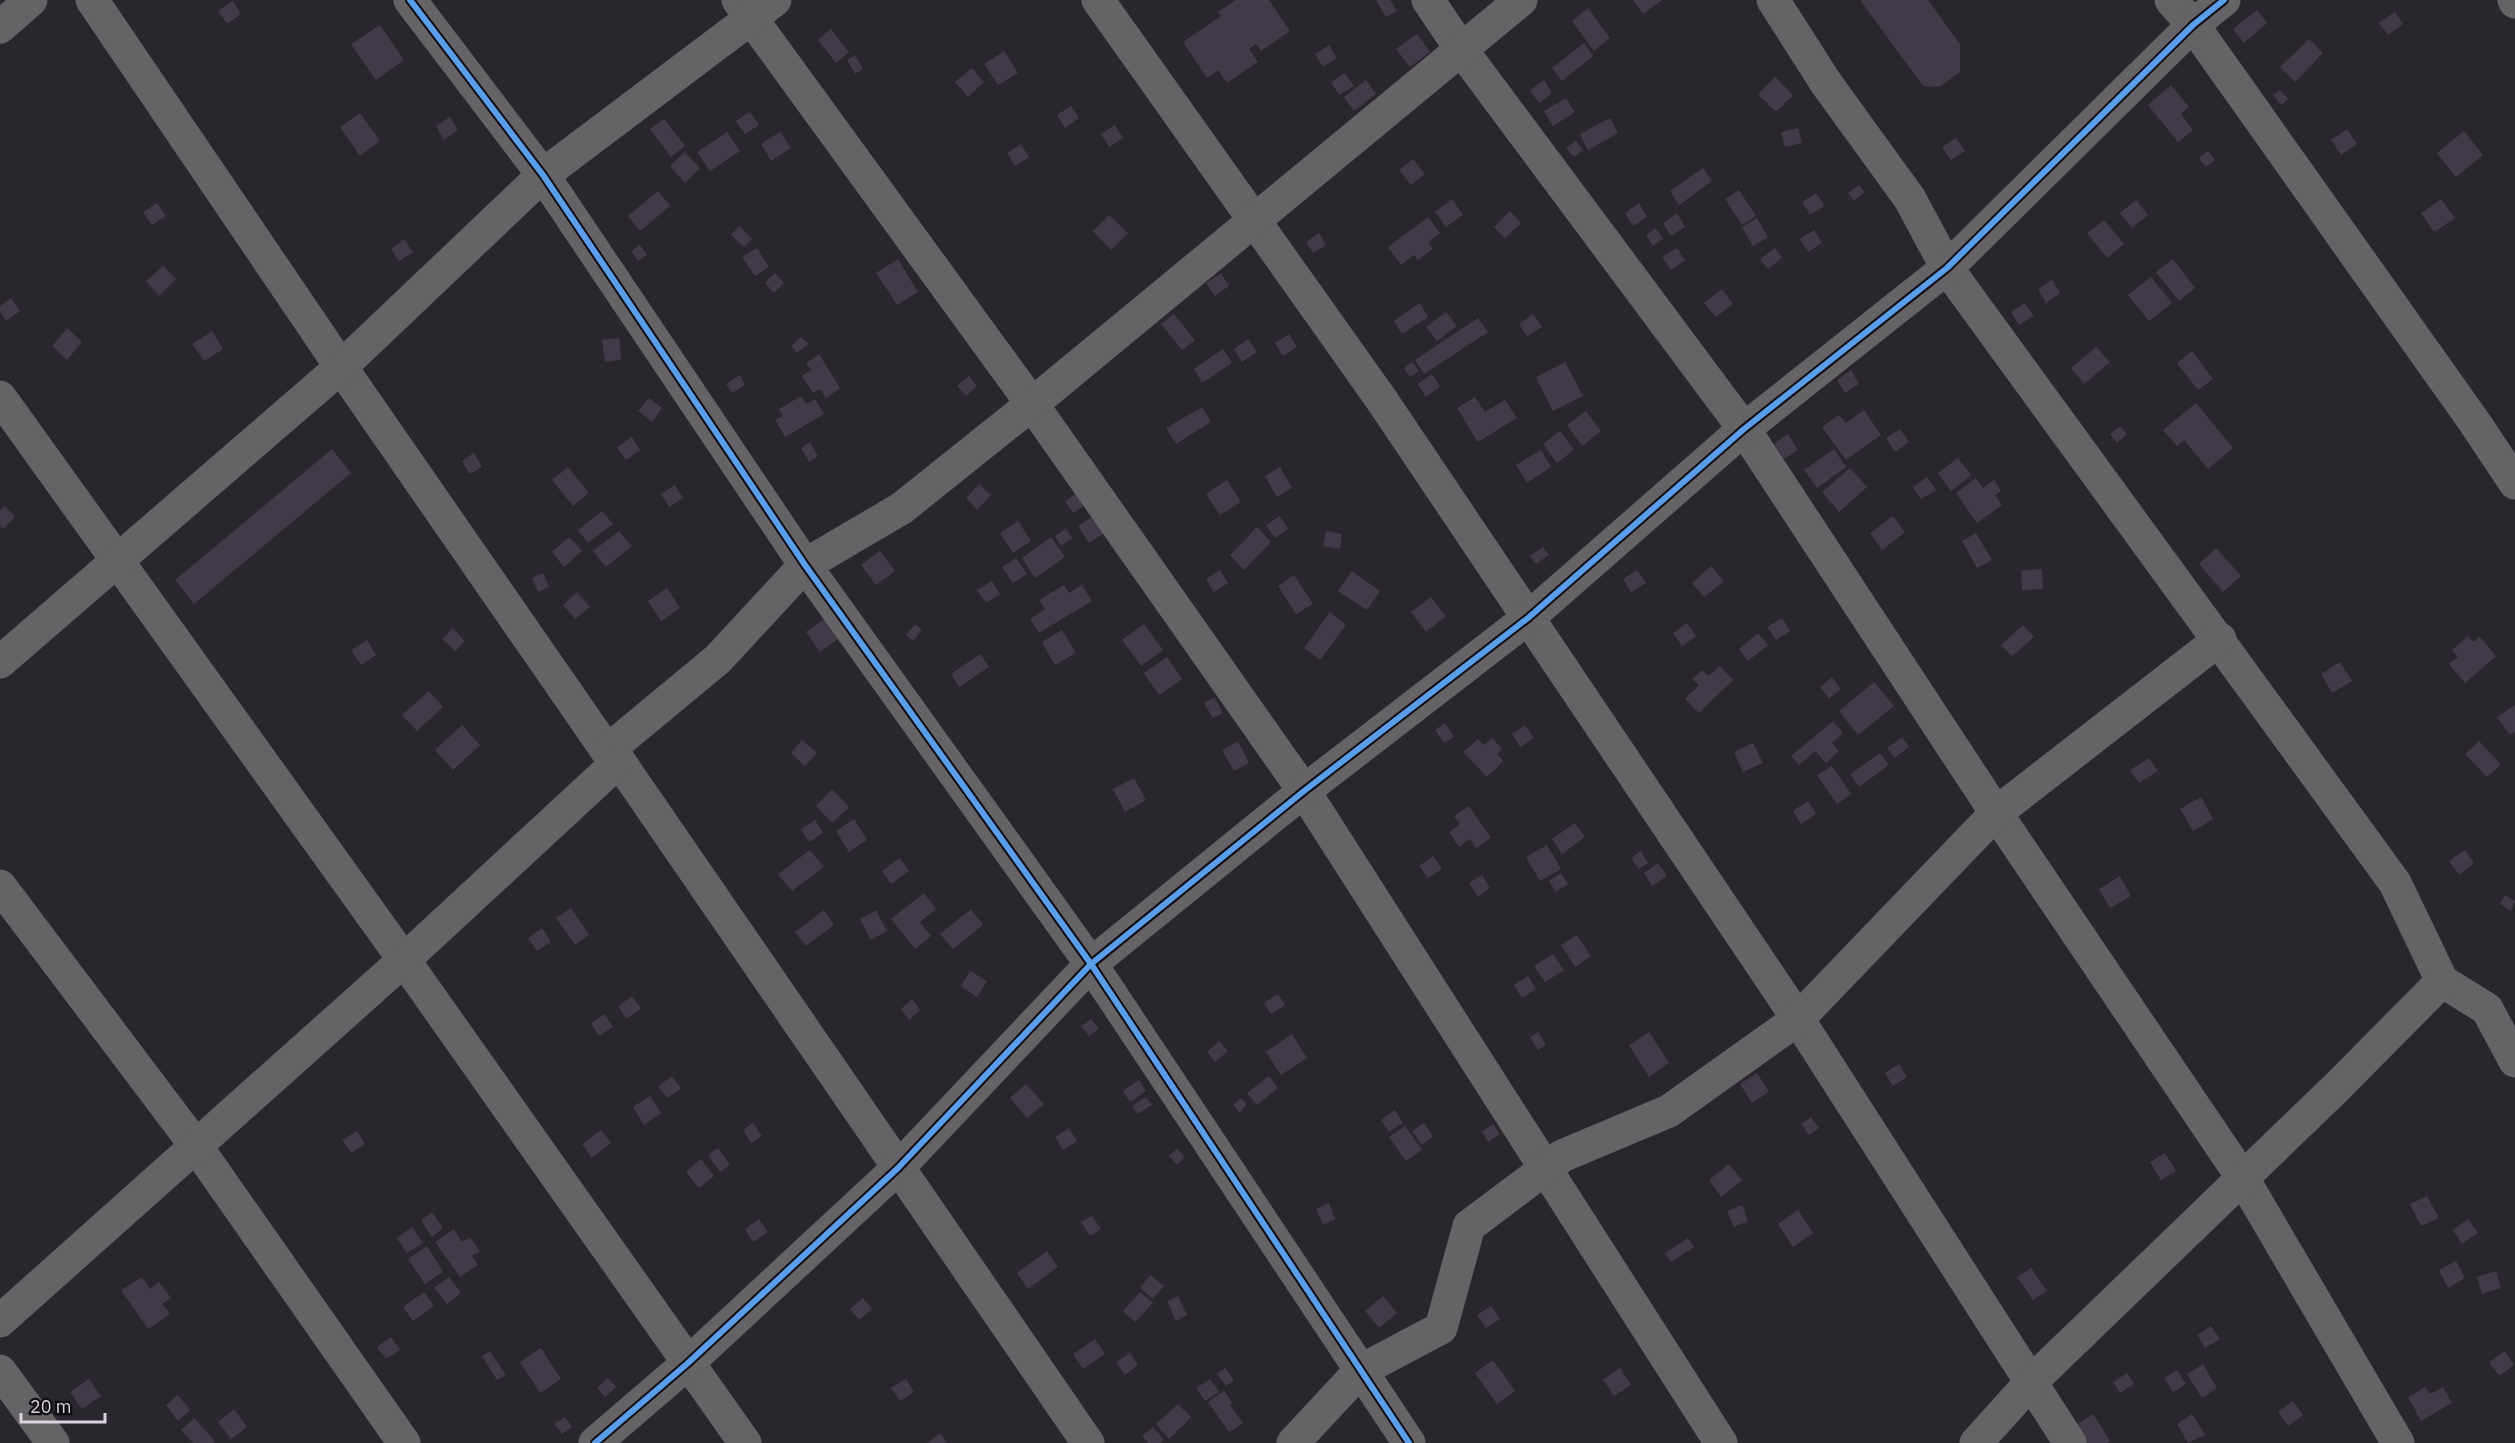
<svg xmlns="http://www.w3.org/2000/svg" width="2515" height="1443" font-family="'IBM Plex Sans',sans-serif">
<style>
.building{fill:#413a48}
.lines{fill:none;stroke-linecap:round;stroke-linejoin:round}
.minor{stroke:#656366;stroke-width:33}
.cycleway-casing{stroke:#100d14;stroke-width:10}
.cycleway{stroke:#5a9eea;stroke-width:6}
</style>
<rect width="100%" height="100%" fill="#2a262e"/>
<g class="building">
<polygon points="1236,0 1269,0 1290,31 1261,51 1256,44 1249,49 1258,62 1227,83 1218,70 1207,78 1183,42 1221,16 1218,12"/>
<polygon points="1376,0 1390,0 1397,11 1386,17"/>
<polygon points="1633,0 1662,0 1643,14"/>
<polygon points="1860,0 1928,0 1960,44 1960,72 1939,87 1923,86"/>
<polygon points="233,1 241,14 227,24 218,11"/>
<polygon points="1588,8 1610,38 1594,51 1572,21"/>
<polygon points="2257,10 2267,23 2244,43 2233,29"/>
<polygon points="2395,12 2403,24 2388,35 2379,23"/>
<polygon points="380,25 404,60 376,80 351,44"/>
<polygon points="831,29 849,52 836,63 818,40"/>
<polygon points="1417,34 1430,52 1410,67 1396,49"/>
<polygon points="2309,39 2323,53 2295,82 2280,67"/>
<polygon points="1584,43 1593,56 1562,81 1552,68"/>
<polygon points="1329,45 1337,58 1323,67 1315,54"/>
<polygon points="1004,51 1018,73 998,85 984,64"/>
<polygon points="855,55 863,69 855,74 847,60"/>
<polygon points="972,68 984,82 968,97 955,82"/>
<polygon points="1345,73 1354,86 1339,95 1331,82"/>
<polygon points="1775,77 1793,95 1776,112 1758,94"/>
<polygon points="1366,80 1376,94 1354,111 1344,97"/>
<polygon points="1544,80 1552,93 1539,103 1530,90"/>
<polygon points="2171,85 2189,107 2181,114 2193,130 2178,142 2148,105"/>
<polygon points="2280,90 2288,99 2281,105 2273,95"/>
<polygon points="1566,98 1575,112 1553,126 1544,111"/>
<polygon points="1071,106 1079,118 1065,128 1057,115"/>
<polygon points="750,112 759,125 745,134 736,121"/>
<polygon points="360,113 380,141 360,156 340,127"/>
<polygon points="450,117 458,130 444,140 436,126"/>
<polygon points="1610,118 1618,133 1588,150 1580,134"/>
<polygon points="664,119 685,146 671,157 650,129"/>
<polygon points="1115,125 1123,138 1109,147 1101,134"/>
<polygon points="1798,128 1802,143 1785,147 1781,132"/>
<polygon points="2347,129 2357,144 2341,155 2331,140"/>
<polygon points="2464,131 2483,155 2456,177 2437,153"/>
<polygon points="727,132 740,151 710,171 697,152"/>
<polygon points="780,132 791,148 771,161 761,144"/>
<polygon points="1956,138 1965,151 1951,160 1942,147"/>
<polygon points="1576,141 1583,150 1574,157 1566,148"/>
<polygon points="1021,144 1029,157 1015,166 1007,153"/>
<polygon points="2208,151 2215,160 2206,167 2199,158"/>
<polygon points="685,152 700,168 685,183 670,166"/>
<polygon points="1413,159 1425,174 1411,185 1399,170"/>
<polygon points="1703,168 1712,181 1679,205 1670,191"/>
<polygon points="1859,185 1864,192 1854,201 1848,193"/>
<polygon points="1739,190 1756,216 1742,225 1725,199"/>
<polygon points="658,191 670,206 640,231 628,216"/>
<polygon points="1816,193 1825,206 1810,215 1802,202"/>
<polygon points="1452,199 1463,215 1446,227 1435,212"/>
<polygon points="2441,199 2455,218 2434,232 2421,213"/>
<polygon points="2136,200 2148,215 2132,228 2120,213"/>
<polygon points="157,203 166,216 152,225 143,212"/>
<polygon points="1639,203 1647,217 1633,226 1625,213"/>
<polygon points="1510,211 1521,223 1505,238 1494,227"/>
<polygon points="1677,213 1685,227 1671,236 1663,223"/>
<polygon points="1109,215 1128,233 1111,250 1093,231"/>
<polygon points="1428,217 1440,233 1428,242 1433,249 1418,260 1414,255 1401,265 1388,247"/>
<polygon points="1757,218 1768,237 1753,246 1742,227"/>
<polygon points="2104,220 2124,244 2107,258 2087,233"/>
<polygon points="739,226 752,239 744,247 731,235"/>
<polygon points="1656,228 1663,239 1653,246 1646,235"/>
<polygon points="1814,230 1822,243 1808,252 1800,239"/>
<polygon points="1319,233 1326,245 1313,253 1306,242"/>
<polygon points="404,239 413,252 399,261 391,249"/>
<polygon points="640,245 647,255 638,261 631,251"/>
<polygon points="757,248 769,267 755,276 742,257"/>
<polygon points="1677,248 1685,260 1671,270 1662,257"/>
<polygon points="1775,248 1782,258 1768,269 1760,259"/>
<polygon points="898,259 918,292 897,305 876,273"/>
<polygon points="2173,259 2195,288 2179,301 2156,272"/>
<polygon points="163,266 176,279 159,296 146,281"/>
<polygon points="775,273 784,283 774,293 765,283"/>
<polygon points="1221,273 1229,286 1215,296 1206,283"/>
<polygon points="2151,277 2172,303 2149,321 2128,295"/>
<polygon points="2052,280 2060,293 2046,303 2038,289"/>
<polygon points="1722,289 1733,304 1716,317 1704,303"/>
<polygon points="11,298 20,311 6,321 0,312 0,306"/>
<polygon points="1420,303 1428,317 1402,334 1394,321"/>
<polygon points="2025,303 2034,316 2019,325 2011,312"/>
<polygon points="1446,312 1457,326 1437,341 1426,327"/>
<polygon points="1174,314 1195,340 1182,350 1161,324"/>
<polygon points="1533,314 1542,327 1527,336 1519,324"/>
<polygon points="1478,318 1488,332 1424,374 1415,360"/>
<polygon points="67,328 82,342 67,360 52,346"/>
<polygon points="212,331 223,349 204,361 192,344"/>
<polygon points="1289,334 1297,347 1283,356 1275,343"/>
<polygon points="801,337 808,344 797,353 791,346"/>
<polygon points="619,338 621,360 605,362 602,340"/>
<polygon points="1248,339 1257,352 1242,362 1234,349"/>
<polygon points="2096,347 2110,362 2084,384 2071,368"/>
<polygon points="1223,349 1232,363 1202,383 1194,369"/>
<polygon points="2192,351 2213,379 2198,390 2177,363"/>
<polygon points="819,354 840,388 826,398 820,389 813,393 802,376 811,370 806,363"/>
<polygon points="1412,362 1419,371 1410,377 1404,368"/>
<polygon points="1565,362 1583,396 1553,411 1536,377"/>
<polygon points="1851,370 1859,384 1845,393 1837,380"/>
<polygon points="1432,374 1440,387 1426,397 1418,384"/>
<polygon points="740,375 745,385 732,393 726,384"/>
<polygon points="969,376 977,386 966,396 957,386"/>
<polygon points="801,396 806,404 815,399 824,414 785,437 775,420 783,416 779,409"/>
<polygon points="1475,397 1485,412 1505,400 1517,418 1478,442 1457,408"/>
<polygon points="649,398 662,408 652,422 638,411"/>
<polygon points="2196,403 2233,448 2208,469 2184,440 2177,446 2163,430"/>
<polygon points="1202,407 1211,422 1176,444 1166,428"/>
<polygon points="1864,410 1881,435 1846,460 1822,427 1839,415 1846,423"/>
<polygon points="1586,411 1601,431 1582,446 1567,425"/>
<polygon points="2120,426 2127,434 2117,443 2110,434"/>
<polygon points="1900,429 1909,442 1895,452 1886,438"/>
<polygon points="1560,431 1574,450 1557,463 1543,444"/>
<polygon points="1788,434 1798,450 1784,459 1774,444"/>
<polygon points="632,437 640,450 626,460 617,447"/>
<polygon points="810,442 818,456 809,462 801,448"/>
<polygon points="332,449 351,473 194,604 175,580"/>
<polygon points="1834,449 1846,467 1817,488 1804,470"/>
<polygon points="1541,450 1551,467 1527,483 1516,465"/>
<polygon points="474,453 482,467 470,474 462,461"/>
<polygon points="1958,458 1971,475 1951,491 1938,473"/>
<polygon points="568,467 589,493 573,506 552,480"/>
<polygon points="1280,467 1292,488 1277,497 1265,476"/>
<polygon points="1850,468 1867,487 1839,512 1822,492"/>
<polygon points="1927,477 1936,490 1921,499 1913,487"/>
<polygon points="1976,478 1983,488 1994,480 2001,491 1995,495 2002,505 1977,523 1956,493"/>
<polygon points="1227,480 1241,502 1220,515 1206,494"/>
<polygon points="979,484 991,495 977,510 966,498"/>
<polygon points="675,485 683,498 669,507 661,494"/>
<polygon points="1077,493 1085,505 1073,513 1065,501"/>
<polygon points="5,506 15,517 3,529 0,526 0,511"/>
<polygon points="602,511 613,524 588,543 578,530"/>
<polygon points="1097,514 1108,531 1089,543 1078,526"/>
<polygon points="1280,516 1288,529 1275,538 1266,525"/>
<polygon points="1893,516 1905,532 1882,550 1870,533"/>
<polygon points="1018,521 1031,541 1013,553 1000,533"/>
<polygon points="1257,527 1271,542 1244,570 1230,555"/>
<polygon points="1066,529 1072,538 1061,546 1055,536"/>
<polygon points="619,531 632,546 606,567 593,551"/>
<polygon points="1326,531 1342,534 1340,549 1323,546"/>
<polygon points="1976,533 1992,560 1977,568 1962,541"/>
<polygon points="569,537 582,551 564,567 552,552"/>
<polygon points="1051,537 1065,557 1035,578 1022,558"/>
<polygon points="1543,547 1549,555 1536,564 1530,556"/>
<polygon points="2216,548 2241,576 2223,592 2199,564"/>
<polygon points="880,551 895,571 876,585 861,565"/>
<polygon points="1016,558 1027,574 1013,583 1002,567"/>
<polygon points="1711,566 1724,581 1704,597 1692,583"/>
<polygon points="2042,569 2043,589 2022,590 2021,570"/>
<polygon points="1220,570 1228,583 1214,592 1206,579"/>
<polygon points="1637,570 1646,583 1631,592 1623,579"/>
<polygon points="1352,571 1380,591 1367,610 1338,591"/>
<polygon points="543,573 549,587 538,592 532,578"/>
<polygon points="1294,575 1313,604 1296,614 1278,586"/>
<polygon points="992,581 1000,594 986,603 977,590"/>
<polygon points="1064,585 1069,593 1082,585 1092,601 1039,633 1030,619 1045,609 1039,600"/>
<polygon points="667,588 680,608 661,621 648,601"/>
<polygon points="577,592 590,607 575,619 563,605"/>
<polygon points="1431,597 1446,616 1426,632 1411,612"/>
<polygon points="1330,612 1346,625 1320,660 1304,648"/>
<polygon points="1782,618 1790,631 1776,640 1767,627"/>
<polygon points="824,619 838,639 820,652 806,632"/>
<polygon points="1687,623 1696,636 1682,646 1673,633"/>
<polygon points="915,624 922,630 913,641 906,635"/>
<polygon points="1144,624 1163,650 1141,666 1122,640"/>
<polygon points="2023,625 2034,637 2012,656 2001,645"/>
<polygon points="453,628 465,641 455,651 442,639"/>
<polygon points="1062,630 1076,653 1055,665 1042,642"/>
<polygon points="1758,633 1768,645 1748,661 1739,649"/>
<polygon points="2468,636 2473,642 2480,637 2496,656 2465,683 2449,664 2458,657 2452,650"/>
<polygon points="367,640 376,655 361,665 351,650"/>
<polygon points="980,654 989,667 959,687 951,674"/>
<polygon points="1167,657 1182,679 1159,695 1144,673"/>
<polygon points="2340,662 2352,681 2332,693 2321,674"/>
<polygon points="1720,666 1733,680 1699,713 1685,699 1699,685 1692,679 1702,670 1709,676"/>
<polygon points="1832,677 1841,689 1829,699 1820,687"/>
<polygon points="1874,682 1894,706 1858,735 1839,711"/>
<polygon points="429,691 443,707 417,731 402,715"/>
<polygon points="1214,697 1223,713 1213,718 1204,703"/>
<polygon points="2515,705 2515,732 2510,735 2497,717"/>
<polygon points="1833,721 1843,733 1832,743 1839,751 1826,763 1815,751 1799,765 1791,756"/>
<polygon points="1445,723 1454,737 1444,743 1435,730"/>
<polygon points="462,725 480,745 453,770 435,750"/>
<polygon points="1525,725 1534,738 1520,747 1512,734"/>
<polygon points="1902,737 1909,747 1894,758 1887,748"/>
<polygon points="1492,738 1502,749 1497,754 1503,761 1487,777 1463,752 1478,739 1484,745"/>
<polygon points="802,740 817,753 805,766 791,753"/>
<polygon points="1238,741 1249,763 1234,771 1222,750"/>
<polygon points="2479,741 2501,765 2487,777 2465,754"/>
<polygon points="1753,743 1763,763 1743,772 1734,752"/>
<polygon points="1880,753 1889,765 1859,787 1850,774"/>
<polygon points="2149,758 2158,771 2139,783 2130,770"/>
<polygon points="1832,766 1851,794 1837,804 1817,775"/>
<polygon points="1134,778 1146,800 1125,812 1113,789"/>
<polygon points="832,789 849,807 832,823 816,806"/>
<polygon points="2201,797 2213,819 2193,831 2180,809"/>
<polygon points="1808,801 1816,814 1801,824 1793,811"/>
<polygon points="1469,806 1491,838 1476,848 1470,839 1459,847 1449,832 1460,824 1454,816"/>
<polygon points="854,819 867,840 849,852 836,831"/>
<polygon points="815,820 823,833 809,842 801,829"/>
<polygon points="1575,823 1585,837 1562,854 1552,839"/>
<polygon points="1547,845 1561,869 1540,881 1526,857"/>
<polygon points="810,850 824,867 792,891 778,874"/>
<polygon points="2465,850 2474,863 2459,875 2449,861"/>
<polygon points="1641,851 1648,863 1639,869 1631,858"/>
<polygon points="1433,856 1442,869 1428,878 1419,866"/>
<polygon points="900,858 909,871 891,884 882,871"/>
<polygon points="1658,863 1667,876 1652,886 1644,873"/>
<polygon points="1561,873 1568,884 1556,892 1549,881"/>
<polygon points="1482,875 1490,888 1478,897 1469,883"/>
<polygon points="2120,876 2131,896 2110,908 2099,889"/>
<polygon points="924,893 936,909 920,922 931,936 915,949 891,919"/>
<polygon points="2505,895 2515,901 2511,911 2500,904"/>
<polygon points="571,908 589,935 575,945 556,918"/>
<polygon points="971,909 983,925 953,949 940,934"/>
<polygon points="824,910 834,925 806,946 795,932"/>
<polygon points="876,910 887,931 871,940 860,919"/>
<polygon points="542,928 551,942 537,951 528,938"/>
<polygon points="1577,935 1591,956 1575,967 1561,945"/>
<polygon points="1553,954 1564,970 1545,982 1534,966"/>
<polygon points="970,971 987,981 977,997 961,986"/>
<polygon points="1528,976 1536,989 1522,998 1514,985"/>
<polygon points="1278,994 1285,1005 1271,1014 1264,1003"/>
<polygon points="632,996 641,1009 626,1019 618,1006"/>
<polygon points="912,999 920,1010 909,1020 901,1009"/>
<polygon points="604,1014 613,1027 599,1036 591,1023"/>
<polygon points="1091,1019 1099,1029 1089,1036 1081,1026"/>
<polygon points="1538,1032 1546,1045 1538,1050 1530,1037"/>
<polygon points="1649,1032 1669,1063 1649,1077 1629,1045"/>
<polygon points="1292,1034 1307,1058 1281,1075 1266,1052"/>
<polygon points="1219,1041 1228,1051 1215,1062 1207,1052"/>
<polygon points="1899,1064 1907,1077 1893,1086 1885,1073"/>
<polygon points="1757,1073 1769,1092 1752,1103 1740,1084"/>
<polygon points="672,1076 681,1089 667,1098 658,1086"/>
<polygon points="1269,1076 1278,1088 1257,1105 1247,1093"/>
<polygon points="1139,1080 1146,1091 1130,1102 1123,1091"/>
<polygon points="1026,1084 1044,1104 1027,1118 1010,1098"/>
<polygon points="650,1096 661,1113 644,1125 633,1107"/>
<polygon points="1146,1097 1152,1105 1137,1114 1132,1106"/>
<polygon points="1241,1098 1247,1104 1240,1112 1233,1105"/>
<polygon points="1395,1110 1403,1123 1389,1132 1381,1120"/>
<polygon points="1811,1117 1819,1128 1809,1135 1801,1124"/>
<polygon points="753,1123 762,1136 751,1143 743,1130"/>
<polygon points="1424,1123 1433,1137 1422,1145 1412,1131"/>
<polygon points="1493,1124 1500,1134 1488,1142 1482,1132"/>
<polygon points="1405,1126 1422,1150 1406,1161 1389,1137"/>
<polygon points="1069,1128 1077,1141 1063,1150 1055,1137"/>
<polygon points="601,1130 611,1143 592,1158 582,1144"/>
<polygon points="357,1131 365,1144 351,1153 342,1140"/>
<polygon points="718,1148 730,1165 720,1172 708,1155"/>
<polygon points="1177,1149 1185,1157 1177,1165 1169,1156"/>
<polygon points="2165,1153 2176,1171 2161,1180 2150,1162"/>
<polygon points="701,1159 714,1176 699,1188 686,1172"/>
<polygon points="1729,1164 1742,1180 1721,1197 1709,1180"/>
<polygon points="2427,1196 2439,1218 2421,1226 2410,1204"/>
<polygon points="1329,1203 1335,1219 1323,1225 1316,1209"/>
<polygon points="1742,1205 1748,1221 1734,1227 1727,1211"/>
<polygon points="1798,1210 1813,1233 1793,1247 1778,1224"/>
<polygon points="432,1212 443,1228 432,1237 421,1220"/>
<polygon points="1092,1216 1101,1229 1090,1236 1081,1222"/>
<polygon points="759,1219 768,1232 753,1242 745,1229"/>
<polygon points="2468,1219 2478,1233 2462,1244 2453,1230"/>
<polygon points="412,1227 423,1243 407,1253 397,1238"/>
<polygon points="454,1229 462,1242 470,1237 480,1251 472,1256 478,1265 460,1277 435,1242"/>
<polygon points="1688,1238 1694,1247 1671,1262 1665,1253"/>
<polygon points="427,1246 443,1272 425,1284 408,1259"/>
<polygon points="1047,1251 1058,1267 1028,1289 1017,1273"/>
<polygon points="2456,1261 2465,1278 2448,1288 2439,1270"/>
<polygon points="2031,1268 2047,1291 2033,1300 2017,1277"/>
<polygon points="2496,1271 2501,1288 2482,1294 2477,1277"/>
<polygon points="1150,1275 1164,1286 1153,1299 1140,1288"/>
<polygon points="142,1277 150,1289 159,1282 171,1298 162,1304 170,1314 148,1329 121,1290"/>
<polygon points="449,1277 461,1293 447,1304 434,1288"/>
<polygon points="424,1292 434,1306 413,1321 403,1307"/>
<polygon points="1140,1292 1153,1303 1135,1322 1123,1311"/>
<polygon points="1178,1296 1187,1315 1176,1321 1167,1301"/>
<polygon points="1383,1296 1397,1313 1379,1328 1365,1311"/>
<polygon points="863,1298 872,1309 859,1320 850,1309"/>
<polygon points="1491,1306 1500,1319 1486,1328 1477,1315"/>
<polygon points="2211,1326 2220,1339 2205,1348 2197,1335"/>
<polygon points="391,1337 400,1350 386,1359 377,1347"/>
<polygon points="1095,1339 1105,1354 1083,1369 1073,1354"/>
<polygon points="541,1348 561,1379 540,1393 520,1362"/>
<polygon points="490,1351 506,1375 497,1380 482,1356"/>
<polygon points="2505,1351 2514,1365 2499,1376 2489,1362"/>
<polygon points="1130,1353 1138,1365 1125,1375 1116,1362"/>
<polygon points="1493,1360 1515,1391 1497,1404 1475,1373"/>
<polygon points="2203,1364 2217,1388 2202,1398 2187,1374"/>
<polygon points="1225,1368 1234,1380 1226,1386 1217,1374"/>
<polygon points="1620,1368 1631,1385 1614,1396 1603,1380"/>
<polygon points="2177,1370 2186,1384 2173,1392 2164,1378"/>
<polygon points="2127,1373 2134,1384 2120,1393 2113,1382"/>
<polygon points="608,1378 616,1387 605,1397 597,1388"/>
<polygon points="89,1379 101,1396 82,1409 70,1392"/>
<polygon points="906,1379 914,1392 900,1401 891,1388"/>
<polygon points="1210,1379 1219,1392 1205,1401 1196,1388"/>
<polygon points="2425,1387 2430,1394 2443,1387 2452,1403 2421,1421 2408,1397"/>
<polygon points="1224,1391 1233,1404 1230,1405 1243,1423 1229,1432 1208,1402"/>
<polygon points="178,1395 190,1410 178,1421 166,1405"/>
<polygon points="2293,1401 2303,1415 2288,1426 2278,1412"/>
<polygon points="1178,1404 1191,1417 1169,1439 1156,1424"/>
<polygon points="234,1409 247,1427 231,1439 218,1422"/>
<polygon points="2093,1414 2110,1441 2107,1443 2085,1443 2075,1426"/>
<polygon points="2192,1414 2205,1435 2188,1443 2177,1424"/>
<polygon points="565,1417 572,1427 562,1434 554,1424"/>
<polygon points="194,1418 215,1441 213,1443 193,1443 181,1430"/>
<polygon points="1153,1427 1164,1440 1160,1443 1148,1443 1142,1436"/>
<polygon points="940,1433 947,1443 927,1443"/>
</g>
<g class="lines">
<g class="minor">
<polyline points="92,0 341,367 607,751 619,761 1088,1443"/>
<polyline points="410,0 543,175 805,565 1091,964 1409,1443"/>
<polyline points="738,0 1032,404 1304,791 1721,1443"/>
<polyline points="1098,0 1381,399 1798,1019 2070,1443"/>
<polyline points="1428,0 1461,49 1744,429 1996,813 2242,1177 2398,1443"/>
<polyline points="1773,0 1826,83 1910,199 1947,268 2395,883 2442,981 2487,1009 2515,1061"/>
<polyline points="2171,0 2193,25 2475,423 2515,483"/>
<polyline points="2514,0 2515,2"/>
<polyline points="0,27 31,0"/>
<polyline points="0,397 404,960 745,1443"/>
<polyline points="0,662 341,367 543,175 775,0"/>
<polyline points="607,751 718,659 805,565 902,508 1032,404 1521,0"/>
<polyline points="0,886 196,1146 404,1443"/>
<polyline points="0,1321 404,960 619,761"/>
<polyline points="0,1371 53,1443"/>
<polyline points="595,1443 688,1363 898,1168 1091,964 1304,791 1528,618 1744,429 1947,268 2193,25 2224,0"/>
<polyline points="1293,1443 1360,1371 1441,1328 1469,1226 1562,1156 1669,1111 1798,1019 1996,813 2220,639"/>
<polyline points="1976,1443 2031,1382 2337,1087 2442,981"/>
</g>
<g class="cycleway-casing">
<g id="cycleway">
<polyline points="410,0 543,175 805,565 1091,964 1409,1443"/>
<polyline points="595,1443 688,1363 898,1168 1091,964 1304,791 1528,618 1744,429 1947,268 2193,25 2224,0"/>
</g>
</g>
<use href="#cycleway" class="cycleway"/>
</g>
<path d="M21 1413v9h84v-9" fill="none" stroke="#d9d4df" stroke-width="3"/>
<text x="30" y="1413" font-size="18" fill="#d9d4df" stroke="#100d14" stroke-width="4.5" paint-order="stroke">20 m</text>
</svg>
